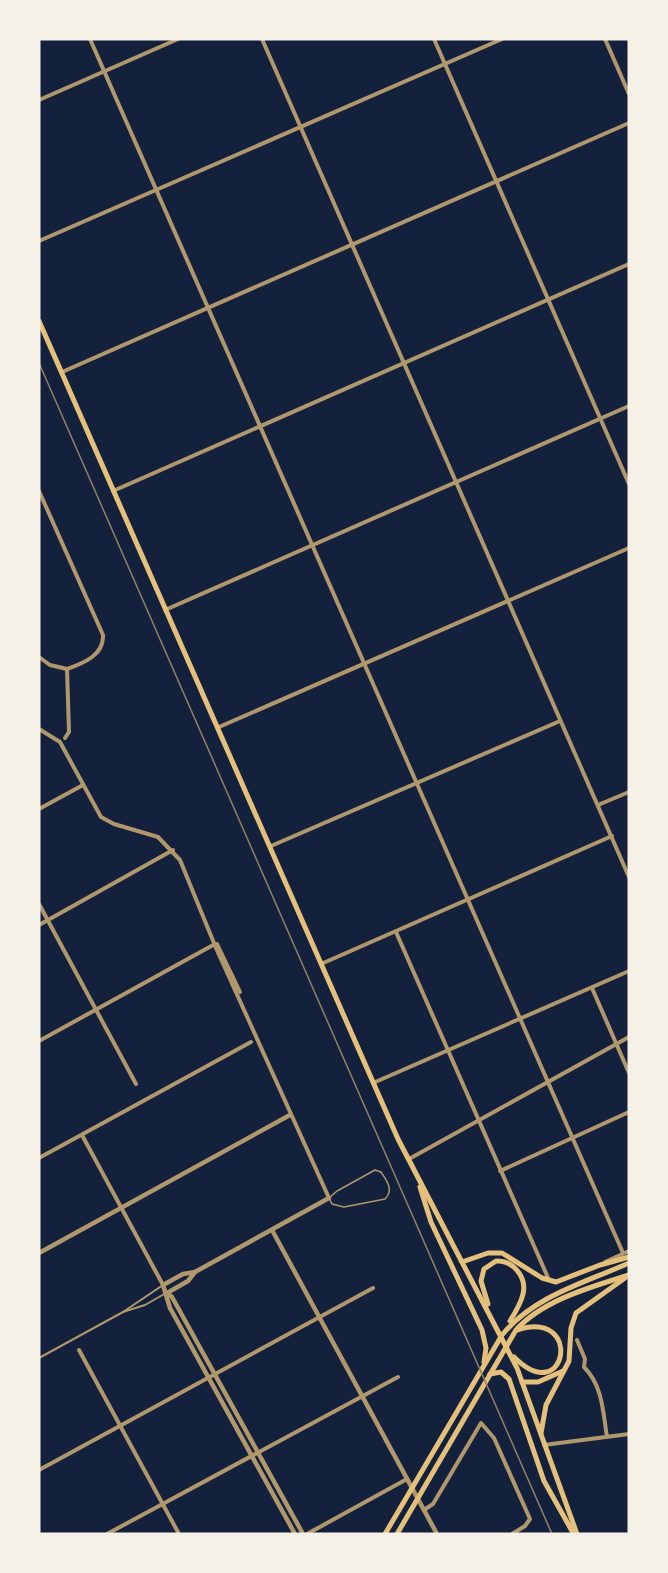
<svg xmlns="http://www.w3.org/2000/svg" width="668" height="1573" font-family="'Asap Condensed',sans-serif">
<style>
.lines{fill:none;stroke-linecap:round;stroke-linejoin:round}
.service{stroke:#b1986c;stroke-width:1.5}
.pedestrian{stroke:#b1986c;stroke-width:2}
.minor{stroke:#b1986c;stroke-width:4}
.tertiary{stroke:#b1986c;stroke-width:4.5}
.primary{stroke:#e5c07b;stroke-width:5}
.rail{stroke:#918062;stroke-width:1.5}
</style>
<rect width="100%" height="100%" fill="#14213d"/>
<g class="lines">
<path class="service" d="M375,1170L381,1172C387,1181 394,1190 385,1199L344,1207L332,1204L329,1198L337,1191Z"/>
<g class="pedestrian">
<polyline points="123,1312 145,1305 166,1293"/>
<polyline points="39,1358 123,1312 163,1285"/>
</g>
<g class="minor">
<polyline points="90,39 623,1253"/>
<polyline points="262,39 629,877"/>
<polyline points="434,39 629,484"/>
<polyline points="605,39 629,94"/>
<polyline points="39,100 178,39"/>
<polyline points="39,241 502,39"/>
<polyline points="62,372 629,123"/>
<path d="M39,491L103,635C104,655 84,663 67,669"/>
<polyline points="113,491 629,264"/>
<polyline points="165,610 629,406"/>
<polyline points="39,657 50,665 67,669 69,732 65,738"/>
<polyline points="219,727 629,548"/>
<polyline points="39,729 60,742 101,817 114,824 158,837 180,860 216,948 329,1198"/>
<polyline points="598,805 629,792"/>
<polyline points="39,809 83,785"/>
<polyline points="271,846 560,721"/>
<polyline points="39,904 136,1084"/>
<polyline points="39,925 173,850"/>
<polyline points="396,932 549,1280"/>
<polyline points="217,944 240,992"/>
<polyline points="321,964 612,836"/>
<polyline points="592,988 629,1073"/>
<polyline points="39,1041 215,944"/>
<polyline points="373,1083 629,971"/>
<polyline points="82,1135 163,1285"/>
<polyline points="39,1158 251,1042"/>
<polyline points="409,1159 629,1037"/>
<polyline points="500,1171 629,1112"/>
<polyline points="605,1262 629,1251"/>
<path d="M577,1340L585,1359L584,1367C603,1386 603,1413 607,1437"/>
<polyline points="79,1350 179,1534"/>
<polyline points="544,1445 629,1434"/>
<polyline points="39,1470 373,1288"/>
<polyline points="424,1510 433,1504 481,1423 494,1438 530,1519 525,1526 512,1534"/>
<polyline points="107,1534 398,1377"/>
<polyline points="307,1534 407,1479"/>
</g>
<g class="tertiary">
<polyline points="272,1230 437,1534"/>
<polyline points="39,1253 290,1115"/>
<polyline points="167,1293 172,1297 303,1534"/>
<polyline points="167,1293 188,1281 195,1272"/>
<polyline points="295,1534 170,1308 163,1285 183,1274 195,1272 329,1198"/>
</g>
<g class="primary">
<polyline points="39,321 398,1139 517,1368 577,1534"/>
<polyline points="420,1187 431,1222 482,1330 486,1348 484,1362"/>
<polyline points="462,1262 488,1253 502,1253 542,1278 556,1282 600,1265 629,1257"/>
<path d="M488,1304L481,1281L484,1269L496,1261C513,1260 527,1277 523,1294C521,1303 515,1313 510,1321"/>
<path d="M514,1357C567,1410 584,1308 517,1330"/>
<polyline points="490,1374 501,1372 509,1379 544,1481 572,1531"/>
<polyline points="522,1382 538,1382 563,1371"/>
<polyline points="541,1433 546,1405 569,1361 571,1328 576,1313 625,1278"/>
<path d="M385,1534L502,1335C534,1296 584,1283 629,1263"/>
<path d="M397,1534L516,1330C543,1300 591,1287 629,1275"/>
</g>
<polyline class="rail" points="39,363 552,1534"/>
</g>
<rect width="668" height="1573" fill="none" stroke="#f6f1e7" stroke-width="81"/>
</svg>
